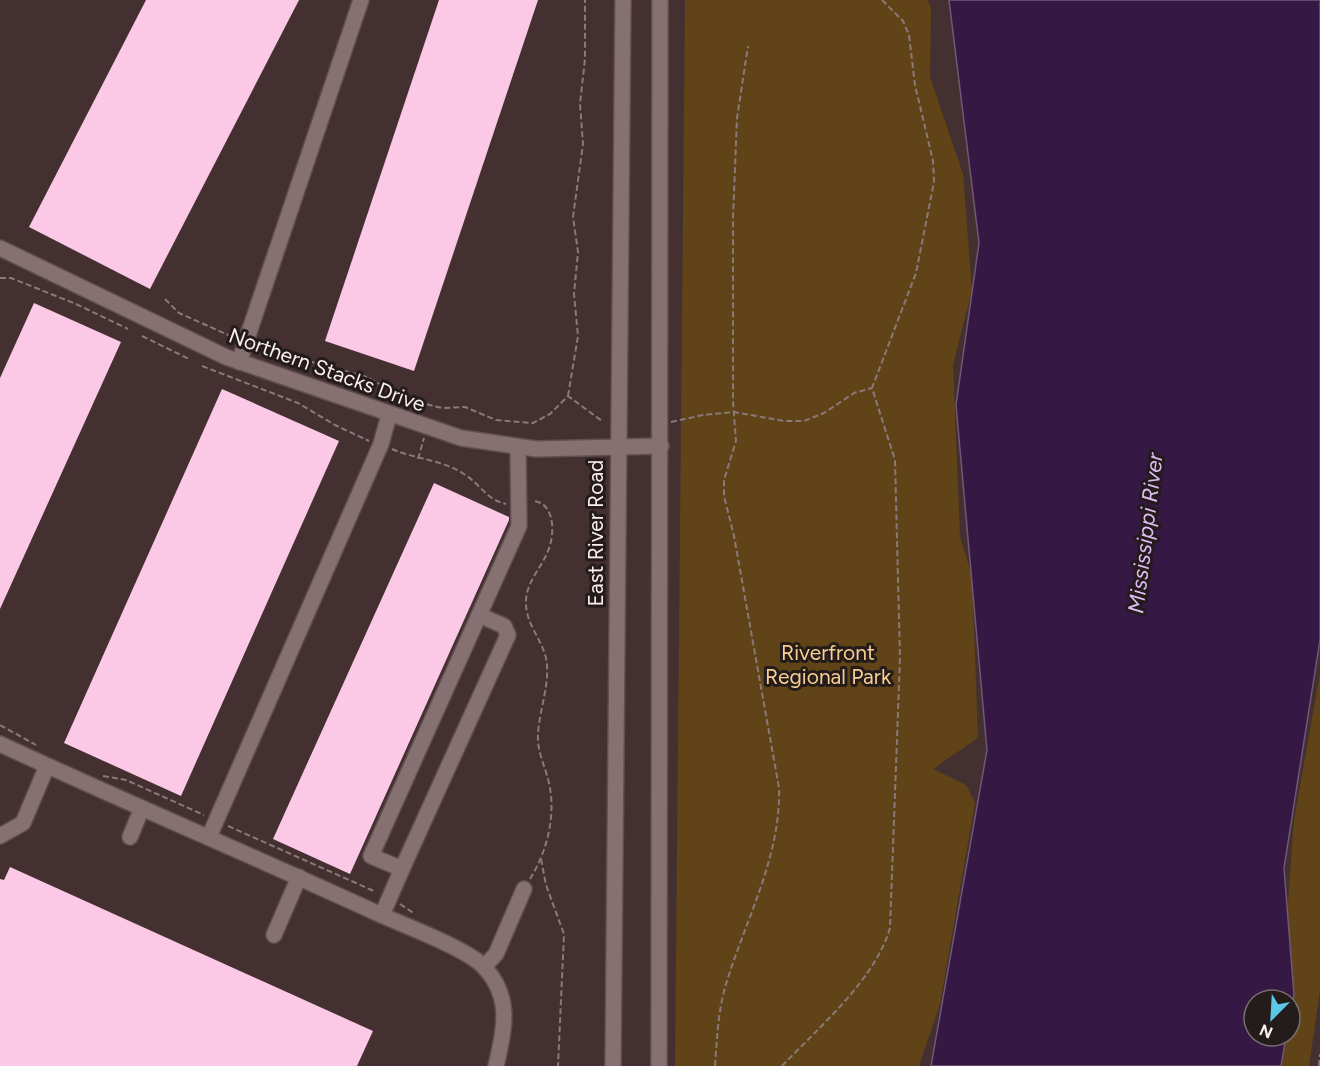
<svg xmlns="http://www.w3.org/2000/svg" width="1320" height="1066" font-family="Figtree,sans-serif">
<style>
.green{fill:#604417}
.water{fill:#351843;stroke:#705876;stroke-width:1.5}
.building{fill:#fbc9e5}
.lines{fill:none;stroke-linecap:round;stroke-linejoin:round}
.minor-casing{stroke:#604f50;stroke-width:18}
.path{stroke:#8a797a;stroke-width:2;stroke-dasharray:6 3;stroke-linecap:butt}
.minor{stroke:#877071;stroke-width:15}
.labels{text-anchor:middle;stroke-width:6;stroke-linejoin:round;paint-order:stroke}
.street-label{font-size:21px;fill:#faeded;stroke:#241b1b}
.park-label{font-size:21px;fill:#f8ce92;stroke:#241b1b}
.water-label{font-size:22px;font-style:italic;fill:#e0baf5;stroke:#241b1b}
</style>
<rect width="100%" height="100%" fill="#443031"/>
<g class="green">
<polygon points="685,0 928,0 931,8 930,77 963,174 972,290 953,365 960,537 972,576 978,738 933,769 966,785 975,803 940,1004 919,1066 675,1066"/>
<polygon points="1320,673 1320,990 1309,1066 1268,1066 1275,1036 1290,1036 1290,1000 1281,1000 1294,820"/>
</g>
<polygon class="water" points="949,0 1320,0 1320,640 1284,868 1294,995 1290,1016 1290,1000 1254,1000 1254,1036 1286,1036 1281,1066 931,1066 987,750 956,405 979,243"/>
<g class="building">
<polygon points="146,0 299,0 150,289 29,227"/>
<polygon points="439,0 538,0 414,371 325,341"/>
<polygon points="34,303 121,342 0,609 0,378"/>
<polygon points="222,389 339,441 181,796 64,743"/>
<polygon points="434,483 509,517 509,520 350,874 273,839"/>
<polygon points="10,867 373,1031 357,1066 0,1066 0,879 4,880"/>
</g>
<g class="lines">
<g class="minor-casing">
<g id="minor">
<polyline points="0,248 226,357 461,438 536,449 661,446"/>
<polyline points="239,362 361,0"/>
<path d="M0,744C125,802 253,856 379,914C403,925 468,949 484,967C513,998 504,1030 496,1066"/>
<polyline points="0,836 23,823 47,766"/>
<polyline points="130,837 142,808"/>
<polyline points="209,837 381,444 389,415"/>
<polyline points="402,869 508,635 504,626 479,615"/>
<polyline points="382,915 402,869 371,856 519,526 518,447"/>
<polyline points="274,935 299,877"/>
<polyline points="484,967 496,954 524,889"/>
<polyline points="613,1066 623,0"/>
<polyline points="659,1066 660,0"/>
</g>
</g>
<g class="path">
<polyline points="0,278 11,278 76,304 128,329"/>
<polyline points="165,299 179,313 235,338"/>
<polyline points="142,336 189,359"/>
<polyline points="257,347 367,377 401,396 417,402 442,408 465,407 496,420 533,423 550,414 568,396 602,421"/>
<polyline points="202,366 298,403 335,425 369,441"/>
<polyline points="568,396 578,336 574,294 578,252 573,217 583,144 580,104 585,59 585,0"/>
<polyline points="671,422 703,415 734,412 784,421 804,421 824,413 854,393 872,388"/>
<path d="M392,449C415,459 443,460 464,474C480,484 487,500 506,504"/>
<polyline points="418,459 424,438"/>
<polyline points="0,725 36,745"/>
<polyline points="103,776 126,780 204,815"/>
<polyline points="228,826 376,892"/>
<polyline points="541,859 546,885 564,934 558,1066"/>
<path d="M530,879C548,850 557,812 548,779C544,764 537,750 538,735C539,709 551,683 546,658C541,638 526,624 526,603C525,581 545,565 550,545C555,529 553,502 533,501"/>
<polyline points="400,904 415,914"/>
<path d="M715,1066C717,1038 718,1011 726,984C746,919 781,856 779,788L734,536L724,496V480L736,441L733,402V218L737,118L748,46"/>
<path d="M782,1066C818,1028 875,980 890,928L900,658L895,460L872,388L916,273L934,182L933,161L915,85L909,35L903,21L882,0"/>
<polyline points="1319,1066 1320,1054"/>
</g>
<use href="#minor" class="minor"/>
</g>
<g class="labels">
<g class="street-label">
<text transform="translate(327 370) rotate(20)" y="7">Northern Stacks Drive</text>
<text transform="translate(596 533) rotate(-90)" y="7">East River Road</text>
</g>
<g class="park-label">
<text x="828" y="660">Riverfront<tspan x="828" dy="24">Regional Park</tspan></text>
</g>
<g class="water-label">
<text transform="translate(1145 533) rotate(-83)" y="8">Mississippi River</text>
</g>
</g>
<g transform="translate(1272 1018) rotate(204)"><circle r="28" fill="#241b1b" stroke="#7a6f6f" stroke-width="1.5"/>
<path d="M0-4.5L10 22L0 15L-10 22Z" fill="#5dc7e8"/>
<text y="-9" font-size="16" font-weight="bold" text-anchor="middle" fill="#faeded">N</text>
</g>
</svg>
